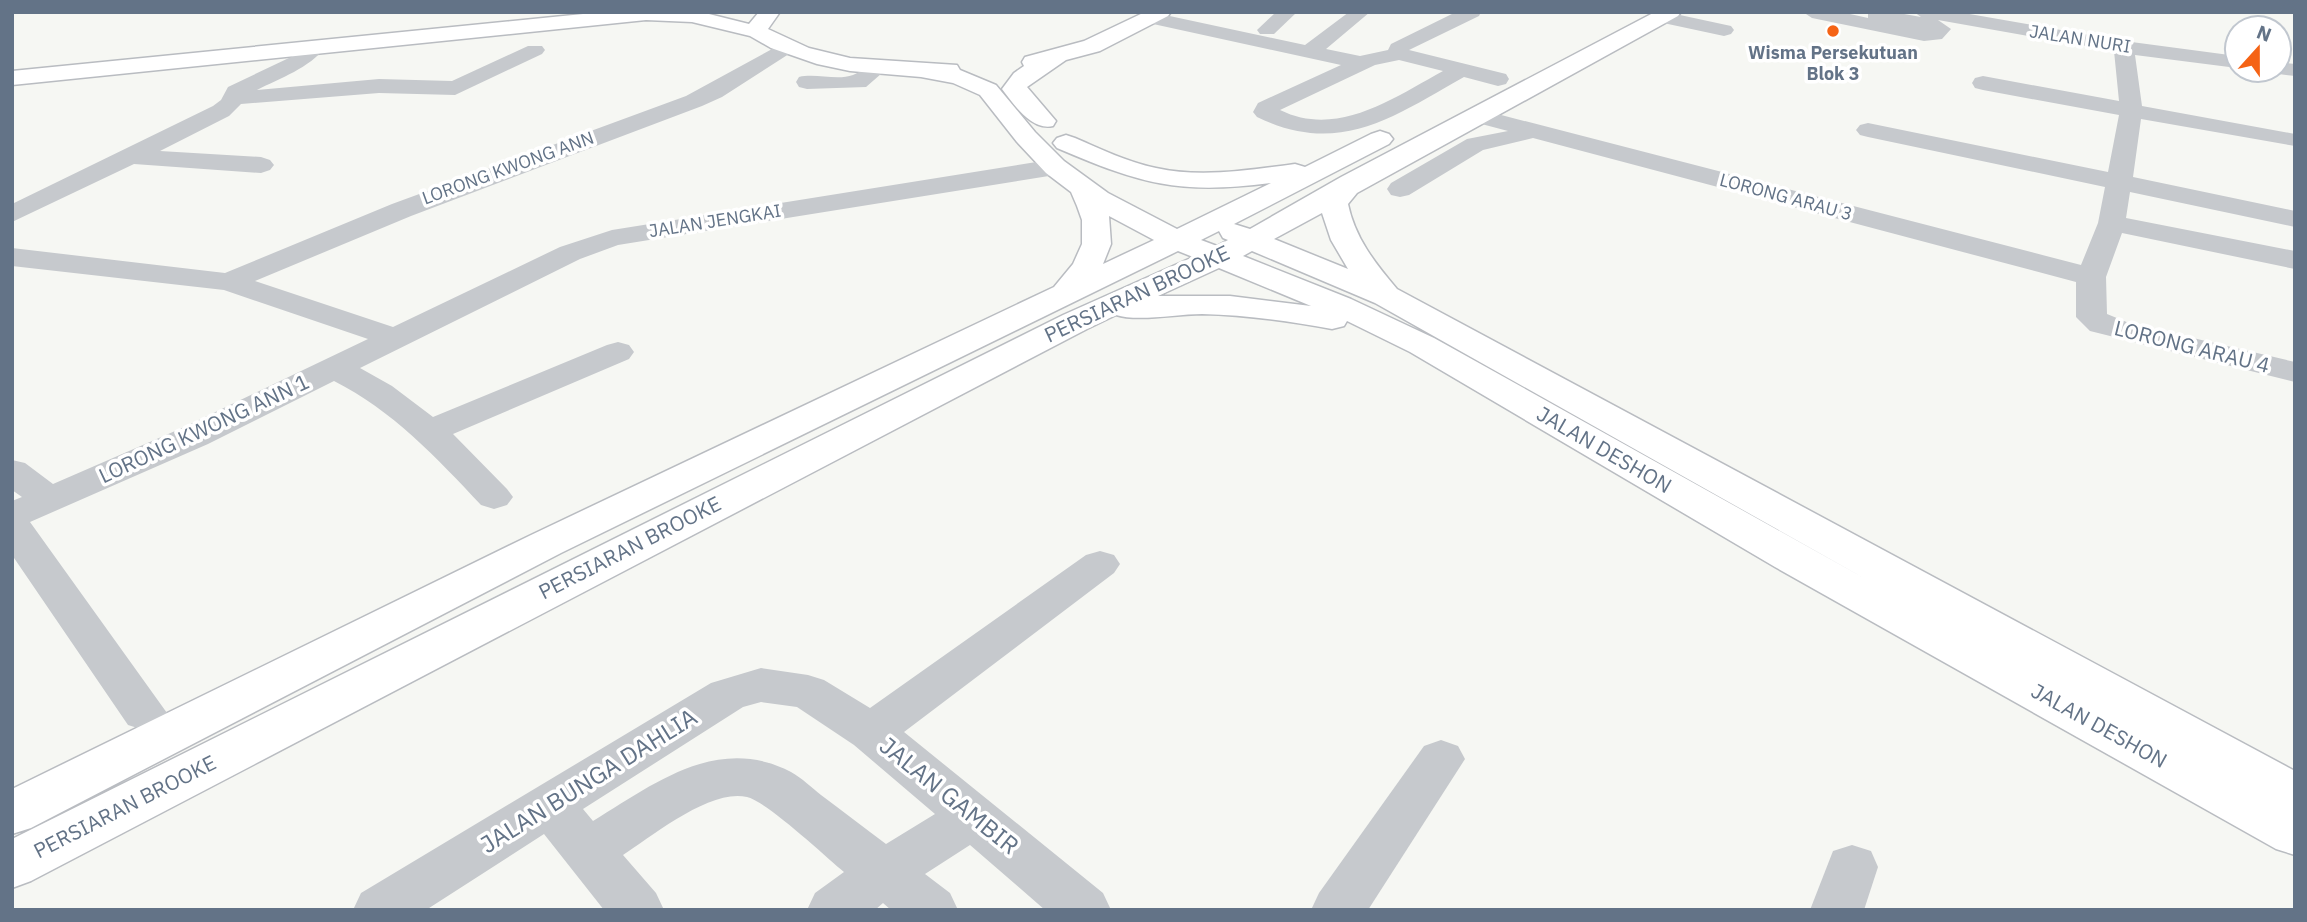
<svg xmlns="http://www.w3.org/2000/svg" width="2307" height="922" font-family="'IBM Plex Sans',sans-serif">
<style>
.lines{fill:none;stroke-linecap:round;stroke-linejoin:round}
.major-casing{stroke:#b9bcc1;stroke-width:3}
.minor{fill:#c6c9cd;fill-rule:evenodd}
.major{fill:#fff;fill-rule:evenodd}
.poi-dot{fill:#f56315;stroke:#fff;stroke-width:2.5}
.labels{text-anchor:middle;stroke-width:7;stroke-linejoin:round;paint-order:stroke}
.far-street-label{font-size:18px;fill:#637387;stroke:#fff}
.far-poi-label{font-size:18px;font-weight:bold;fill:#637387;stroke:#fff}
.street-label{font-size:21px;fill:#637387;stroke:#fff}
.near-street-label{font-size:24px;fill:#637387;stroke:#fff}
</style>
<rect width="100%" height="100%" fill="#f6f7f3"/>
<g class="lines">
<g class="major-casing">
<g id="major">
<path d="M603,12H701L749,24L759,12H780L768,29L809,48L850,58L957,65L960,70L996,85L1035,132L1064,161L1108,193L1177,229L1271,183C1179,195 1141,184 1057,148L1053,143L1057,138L1066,135L1075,138C1101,149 1127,162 1156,168C1201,178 1249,170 1295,164L1305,167L1371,134L1380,131L1389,134L1393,139L1389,144L1234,224L1250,229L1341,177L1655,12H1681L1678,16L1357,193L1348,204C1355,238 1375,263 1397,289L2295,771V855L2276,849L1775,567L1410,352L1347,321L1344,326L1332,329C1289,321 1246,315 1202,314C1178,314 1137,322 1116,315L1087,329L31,881L12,888V839L1063,315L1193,257L1178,251L561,553L31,828L12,834V789L531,535L1054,287L1073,264L1082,244V220L1077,206L1071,192L1046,173L1017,142L980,95L953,83L921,77L850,71L817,64L771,48L750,36L692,22L646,20L12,85V71ZM1322,213L1331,240L1348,269L1274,239ZM1109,216L1154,240L1103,264L1111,244ZM1219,231L1223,238L1228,240L1217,246L1201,240ZM1252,251L1375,303L1871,582L1434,338L1351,299L1243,256ZM1219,268L1311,306L1230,296H1158Z"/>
<path d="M1145,12H1171L1168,16L1100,51L1066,60L1027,87L1056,121L1053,126C1032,131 1014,105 1002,89L1014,73L1024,66L1022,62L1025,57L1084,41Z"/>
</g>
</g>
<g class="minor">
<path d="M1151,12L1305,45L1349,12H1370L1326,49L1360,56L1388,50L1391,44L1456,12H1481L1479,16L1409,50L1506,74L1509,79L1506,84L1498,86L1464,77C1393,117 1339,157 1257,117L1253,112L1258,103L1341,65L1144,22L1141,18ZM1399,60L1443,71C1392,99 1337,138 1280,110L1375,65Z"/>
<polygon points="1276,12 1297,12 1274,34 1260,34 1257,30"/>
<polygon points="1666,12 1731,26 1734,30 1731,34 1724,36 1654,21 1651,17 1654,13"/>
<polygon points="1803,12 1841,12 1868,18 1868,12 1893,12 1921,17 1914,12 1958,12 2124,41 2237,56 2237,68 2135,55 2142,106 2295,134 2295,146 2141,119 2133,177 2295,211 2295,227 2130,192 2126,218 2295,251 2295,269 2122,233 2106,277 2107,314 2129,323 2295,362 2295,382 2090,331 2076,317 2076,282 1533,138 1483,150 1409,195 1400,197 1391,195 1387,189 1391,183 1467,139 1508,131 1474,122 1470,117 1474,112 1482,110 2081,265 2098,223 2105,187 1868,137 1860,135 1856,130 1860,125 1868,123 2108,172 2119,115 1983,90 1975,88 1972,83 1975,78 1983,76 2119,101 2114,51 1938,20 1951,29 1942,39 1924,41 1812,18"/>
<path d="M315,41L322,43L325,47C310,68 280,78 257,90L379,79L452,81L528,46H542L545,50L542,54L455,95L379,93L241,104L229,116L160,151L261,157L270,160L274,165L270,170L261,173L134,164L12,222V204L213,106L221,100L228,87L291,57L308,43Z"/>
<path d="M785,42L792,44L795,48L792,52L722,97L702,106L411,216L255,281L393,327L560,247L612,230L1055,159L1064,162L1068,167L1064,172L1055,175L618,245L580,259L360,368L392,386L433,417L607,345L618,342L629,345L634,352L629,359L453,434L507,489L513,497L507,505L494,509L481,505C437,458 392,410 334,381L208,444L30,522L167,713L160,725L144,730L128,725L12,555V501L22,497L12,490V460L25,463L53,484L182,428L368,339L224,290L12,266V248L225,273L392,204L686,96Z"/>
<path d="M878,61L886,62L889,67L866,87L807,89L799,87L796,82L799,77C816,73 837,81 853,75C862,72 868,63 878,61Z"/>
<polygon points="2279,62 2295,64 2295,76 2271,73 2270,70 2279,70"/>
<path d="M1100,551L1114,555L1120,564L1114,573L904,732L1103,893L1111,910H1045L970,845L925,874L950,893L958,910H891L883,903L875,910H807L815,893L844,872C825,856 766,801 747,797C711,788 652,836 623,855L656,893L664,910H604L544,834L426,910H353L361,893L711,683L761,668L808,675L824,680L870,708L1086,555ZM761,702L797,707L854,745L935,814L886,844C864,828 843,811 821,795C812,788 802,778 791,772C718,734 655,783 593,821L583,809L743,707Z"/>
<polygon points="1441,740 1458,746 1465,759 1368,910 1311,910 1319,893 1424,746"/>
<polygon points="1852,845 1871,851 1878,867 1864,910 1810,910 1833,851"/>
</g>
<use href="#major" class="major"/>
</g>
<circle class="poi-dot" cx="1833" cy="31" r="7"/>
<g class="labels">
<g class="far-street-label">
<text transform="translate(2080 39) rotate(9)" y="6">JALAN NURI</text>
<text transform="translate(508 168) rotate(-20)" y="6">LORONG KWONG ANN</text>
<text transform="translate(1786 197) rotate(15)" y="6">LORONG ARAU 3</text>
<text transform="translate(715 221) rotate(-9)" y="6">JALAN JENGKAI</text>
</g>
<g class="far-poi-label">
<text x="1833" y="59">Wisma Persekutuan<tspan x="1833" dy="21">Blok 3</tspan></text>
</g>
<g class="street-label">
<text transform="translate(1137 294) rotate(-25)" y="7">PERSIARAN BROOKE</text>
<text transform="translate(2192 347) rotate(14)" y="7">LORONG ARAU 4</text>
<text transform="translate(204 429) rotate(-25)" y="7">LORONG KWONG ANN 1</text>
<text transform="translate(1604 450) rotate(30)" y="7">JALAN DESHON</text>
<text transform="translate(630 548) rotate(-27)" y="7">PERSIARAN BROOKE</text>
<text transform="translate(2099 726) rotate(29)" y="7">JALAN DESHON</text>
<text transform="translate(125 807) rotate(-27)" y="7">PERSIARAN BROOKE</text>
</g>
<g class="near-street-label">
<text transform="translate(589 781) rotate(-32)" y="8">JALAN BUNGA DAHLIA</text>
<text transform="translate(949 796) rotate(39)" y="8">JALAN GAMBIR</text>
</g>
</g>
<rect width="2307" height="922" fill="none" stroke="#637387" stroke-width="28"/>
<g transform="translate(2258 49) rotate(21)"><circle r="33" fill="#ffffff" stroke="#c1c7cf" stroke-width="2"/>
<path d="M0-5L12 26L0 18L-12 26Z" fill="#f56315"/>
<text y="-10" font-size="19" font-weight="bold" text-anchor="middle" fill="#637387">N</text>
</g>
</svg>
